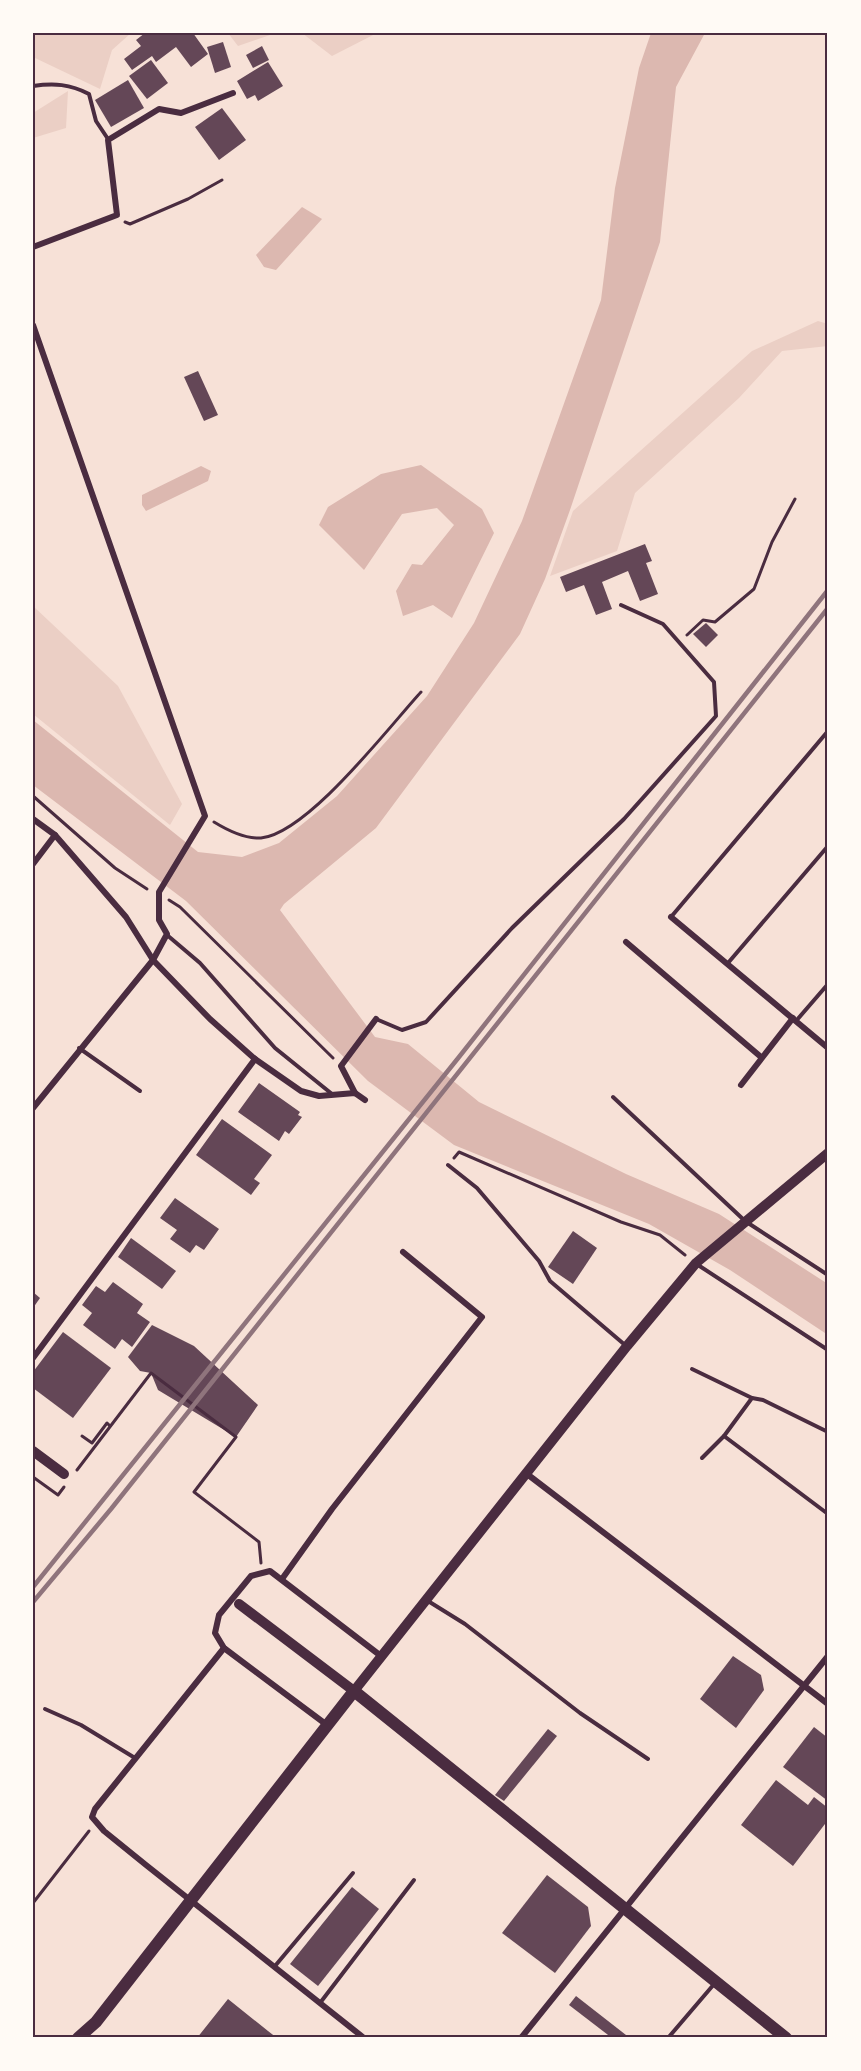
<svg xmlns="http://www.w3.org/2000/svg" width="861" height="2071" font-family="'Alegreya Sans',sans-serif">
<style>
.green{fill:#ebcfc5}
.water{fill:#dcb8b0}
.building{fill:#644757}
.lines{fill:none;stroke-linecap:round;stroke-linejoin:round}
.path{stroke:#4a2c40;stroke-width:3}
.service{stroke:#4a2c40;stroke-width:4}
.minor{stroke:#4a2c40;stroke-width:6}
.tertiary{stroke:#4a2c40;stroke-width:10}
.secondary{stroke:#4a2c40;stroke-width:12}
.rail{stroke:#8f747c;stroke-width:4.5}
.neatline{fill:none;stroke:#4a2c40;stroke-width:2}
</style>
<rect width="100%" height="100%" fill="#f7e1d7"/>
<g class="green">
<polygon points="33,33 131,33 112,50 100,89 33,57"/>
<polygon points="228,33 276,33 238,46"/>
<polygon points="302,33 377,33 332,56"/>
<polygon points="68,91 66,128 33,138 33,113"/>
<polygon points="818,321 828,324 828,346 782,351 739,398 635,493 617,551 550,576 573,511 752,351"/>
<polygon points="33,606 118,686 182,804 170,825 33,714"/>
</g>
<g class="water">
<polygon points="651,33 705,33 676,87 660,242 570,510 545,579 520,634 376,828 284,904 280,910 375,1037 408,1044 479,1102 626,1174 719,1214 828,1284 828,1335 730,1270 649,1224 454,1145 368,1081 186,901 33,785 33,720 198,852 242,857 279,843 337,796 427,696 474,623 522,521 601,300 615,188 639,68"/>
<polygon points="302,207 322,219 276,270 264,267 256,255"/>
<polygon points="421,465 482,509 494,533 452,618 433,605 403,616 396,591 412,564 422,565 454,525 437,508 402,514 364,570 319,525 328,507 381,474"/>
<polygon points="201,466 211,471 208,481 146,511 142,505 142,495"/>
</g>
<g class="building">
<polygon points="145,33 193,33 208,54 191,67 176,47 156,62 152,56 132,70 124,59 141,46 136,40"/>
<polygon points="223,42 231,67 215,73 207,47"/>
<polygon points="262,46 269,60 253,68 246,55"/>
<polygon points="151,60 168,83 147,99 129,76"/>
<polygon points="268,62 283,86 258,101 255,95 247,99 237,81"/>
<polygon points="128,80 144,108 111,127 95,100"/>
<polygon points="222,108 246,140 219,160 195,127"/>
<polygon points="198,371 218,415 204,421 184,377"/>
<polygon points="645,544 652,561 646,563 658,594 640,601 628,571 602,582 612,609 596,615 584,585 566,592 560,577"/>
<polygon points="706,623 718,635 706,647 693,634"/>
<polygon points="259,1083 300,1112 298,1115 302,1117 289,1134 285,1131 279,1141 238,1112"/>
<polygon points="222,1119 272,1155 254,1179 260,1183 251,1195 196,1155"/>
<polygon points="175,1198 219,1229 204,1250 196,1245 190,1253 170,1239 177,1230 160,1218"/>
<polygon points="573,1231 597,1248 573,1284 548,1267"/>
<polygon points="131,1238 176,1271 162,1289 118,1257"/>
<polygon points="113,1282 143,1304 137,1313 150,1322 132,1347 122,1339 115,1349 83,1325 92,1313 82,1305 96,1286 105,1292"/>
<polygon points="33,1292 40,1298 33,1308"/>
<polygon points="152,1325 194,1346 258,1405 236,1437 158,1390 151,1373 140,1371 128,1357"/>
<polygon points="63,1332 111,1368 73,1418 33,1388 33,1372"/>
<polygon points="733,1656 761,1675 764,1690 736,1728 700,1699"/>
<polygon points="814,1727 828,1738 828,1801 783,1767"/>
<polygon points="548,1729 557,1736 504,1801 495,1795"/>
<polygon points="776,1780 808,1805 814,1797 828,1808 828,1820 793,1866 741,1825"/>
<polygon points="547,1875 588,1907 591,1926 555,1973 502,1933"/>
<polygon points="352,1887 379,1909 318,1986 290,1964"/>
<polygon points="576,1996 626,2035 624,2038 612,2038 569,2005"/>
<polygon points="228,1999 268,2031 277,2038 197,2038"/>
</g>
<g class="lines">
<g class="path">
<polyline points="125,222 130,224 188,199 222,180"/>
<polyline points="687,635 703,620 715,622 754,589 772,542 795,499"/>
<polyline points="33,796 115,868 147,889"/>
<path d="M214,822C227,830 244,839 261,838C308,833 388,728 421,692"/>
<polyline points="169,900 180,907 333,1058"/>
<polyline points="454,1158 459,1152 621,1222 660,1235 685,1255"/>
<polyline points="82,1436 92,1443 107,1423 110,1426"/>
<polyline points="77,1470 151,1373 236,1437 194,1492 259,1542 261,1563"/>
<polyline points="33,1477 58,1495 64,1487"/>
<polyline points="33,1903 89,1831"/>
</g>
<g class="service">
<path d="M33,86C54,83 70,84 89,94L96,121L108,139"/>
<polyline points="671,917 828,731"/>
<polyline points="167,935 200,963 275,1048 332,1094"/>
<polyline points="728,963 828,846"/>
<polyline points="376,1019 402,1030 426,1022 512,928 624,819 716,716 714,682 663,624 621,605"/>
<polyline points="796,1021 828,984"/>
<polyline points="79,1048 140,1091"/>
<polyline points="613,1097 745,1221 828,1275"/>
<polyline points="448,1165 477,1188 539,1261 550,1281 625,1345"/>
<polyline points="698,1265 828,1350"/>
<polyline points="692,1369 752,1398"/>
<polyline points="828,1432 763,1400 752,1398 724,1436 828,1514"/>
<polyline points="702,1458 724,1436"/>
<polyline points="428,1601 465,1624 580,1713 648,1759"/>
<polyline points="45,1709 81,1725 135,1758"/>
<polyline points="275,1966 353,1873"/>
<polyline points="320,2003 414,1880"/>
<polyline points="668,2038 715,1983"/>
</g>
<g class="minor">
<polyline points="33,247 117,215 108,140 159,109 181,113 233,93"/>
<polyline points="33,325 205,816 159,892 159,920 167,934 153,960 33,1108"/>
<polyline points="33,819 55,835 126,917 153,960 210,1019 255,1059 301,1091 319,1096 355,1093 365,1100"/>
<polyline points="33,864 55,835"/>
<polyline points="671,917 828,1048"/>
<polyline points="626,942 761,1057"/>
<polyline points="741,1085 793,1018"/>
<polyline points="355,1093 341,1066 376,1019"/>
<polyline points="33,1358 255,1059"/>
<polyline points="527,1474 828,1704"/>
<polyline points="282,1579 332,1509 482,1317 403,1252"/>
<polyline points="224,1648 95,1809 92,1817 104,1831 146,1865 364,2038"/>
<polyline points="327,1725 224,1648 215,1633 219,1615 251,1576 270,1571 381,1656"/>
<polyline points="521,2038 828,1656"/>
</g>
<g class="tertiary">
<polyline points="33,1451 64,1474"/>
<polyline points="239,1604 354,1691 627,1346 696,1263 828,1153"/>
</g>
<polyline class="secondary" points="78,2038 96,2022 354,1691 786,2038"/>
<g class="rail">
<polyline points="33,1587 459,1057 828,590"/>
<polyline points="33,1602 111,1509 828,608"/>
</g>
</g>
<rect width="861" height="2071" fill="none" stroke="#fffaf5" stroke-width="69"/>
<rect x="34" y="34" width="792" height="2002" class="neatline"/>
</svg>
